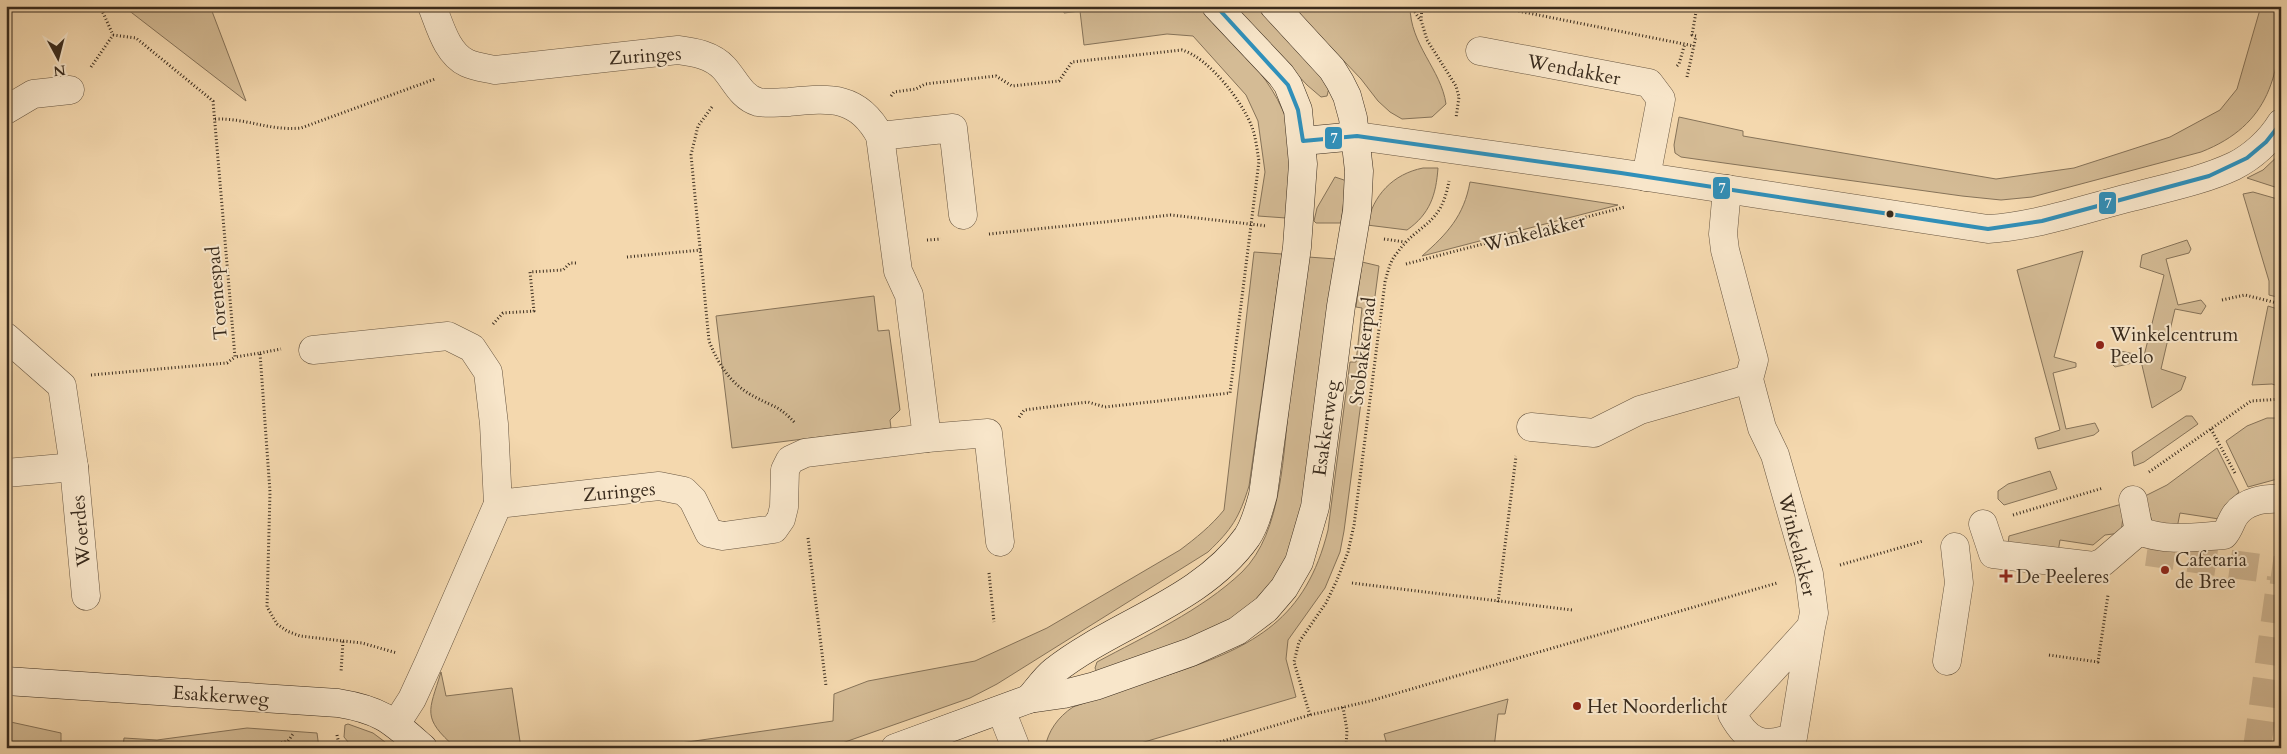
<svg xmlns="http://www.w3.org/2000/svg" width="2287" height="754" font-family="Cardo,serif">
<style>
.green{fill:#d4bb95;stroke:#867359}
.lines{fill:none;stroke-linecap:round;stroke-linejoin:round}
.street-tunnel{stroke:#cfb591;stroke-width:28;stroke-dasharray:28 14;stroke-linecap:butt}
.street-casing{stroke:#685641;stroke-width:29}
.secondary-casing{stroke:#392b1d;stroke-width:29}
.path{stroke:#392b1d;stroke-width:3;stroke-dasharray:1 2.5;stroke-linecap:butt}
.street{stroke:#f8e6ca;stroke-width:28}
.secondary{stroke:#f8e6ca;stroke-width:28}
.bus-1-casing{stroke:#f8e6ca;stroke-width:8}
.bus-1{stroke:#3090ba;stroke-width:4}
.bus-dot{fill:#392b1d;stroke:#f8e6ca;stroke-width:2}
.poi-dot{fill:#8f2418;stroke:#f8e6ca;stroke-width:2}
.labels{text-anchor:middle;stroke-width:4;stroke-linejoin:round;paint-order:stroke}
.street-label{font-size:19px;fill:#392b1d;stroke:#f8e6ca}
.poi-label{font-size:19px;fill:#392b1d;stroke:#f8e6ca;text-anchor:start}
.line-badge{stroke:#f8e6ca;stroke-width:2}
.badge-label{font-size:14px;text-anchor:middle;font-weight:bold;fill:#fff}
</style>
<rect width="100%" height="100%" fill="#f4d8ae"/>
<filter id="stains"><feTurbulence type="fractalNoise" baseFrequency=".004" numOctaves="4"/><feColorMatrix values="0 0 0 0 .2 0 0 0 0 .09 0 0 0 0 .02 0 0 0 .5 -.17"/></filter>
<radialGradient id="worn" r=".72"><stop offset=".6" stop-color="#630" stop-opacity="0"/><stop offset="1" stop-color="#630" stop-opacity=".3"/></radialGradient>
<g class="green">
<polygon points="123,6 210,6 246,101"/>
<path d="M1063,6H1198C1239,50 1289,89 1293,153C1294,174 1288,197 1286,218L1258,216L1265,172L1258,121L1246,95L1193,36L1167,34L1084,45L1080,11L1064,13Z"/>
<polygon points="1233,6 1255,6 1314,68 1329,88 1327,96 1321,97 1307,85"/>
<path d="M1292,6H1410C1410,45 1441,69 1446,104L1432,117L1402,119L1390,112L1378,101L1361,79Z"/>
<path d="M2261,6H2281C2281,74 2270,125 2201,152L2032,197L2001,200L1962,196L1681,157L1675,153L1674,145L1679,117L1743,131V136L1996,179L2074,168L2170,137L2220,110L2237,89Z"/>
<polygon points="2281,153 2281,189 2247,178 2263,170"/>
<path d="M1423,168H1438C1436,195 1430,214 1407,230L1367,225C1373,195 1393,174 1423,168Z"/>
<polygon points="1335,177 1344,180 1346,184 1341,223 1316,223 1314,221 1317,208"/>
<path d="M1470,182L1618,205L1422,256C1447,234 1464,216 1470,182Z"/>
<polygon points="2253,192 2281,200 2281,298 2269,295 2269,281 2243,194"/>
<polygon points="2187,240 2191,249 2189,253 2166,259 2178,305 2201,300 2206,306 2201,314 2175,309 2161,369 2186,377 2181,390 2152,408 2141,361 2115,367 2113,365 2115,352 2120,351 2144,356 2164,275 2140,267 2142,255"/>
<polygon points="2083,251 2054,357 2076,363 2076,367 2053,373 2066,429 2095,423 2099,431 2094,435 2038,449 2035,438 2060,430 2017,270"/>
<path d="M1254,252L1282,254L1249,486C1239,518 1232,529 1208,552L997,684L970,698L828,748H646L833,721L834,694L868,681L975,661L1047,628L1180,550C1196,538 1211,526 1224,510Z"/>
<path d="M1308,257L1336,259L1305,503L1285,566L1262,597L1219,628L1097,672L1095,668L1097,662C1145,636 1201,611 1242,572C1283,532 1283,451 1290,396C1296,350 1302,303 1308,257Z"/>
<path d="M1362,262L1379,266L1344,531L1340,552L1325,588L1288,640L1286,659L1296,697L1124,748H1045C1048,731 1058,717 1073,707C1106,695 1140,684 1174,673C1255,646 1306,619 1328,530L1350,362H1356L1362,308L1356,307Z"/>
<polygon points="874,296 878,331 889,330 900,410 890,420 891,428 732,448 716,316"/>
<polygon points="2268,306 2281,310 2281,387 2272,384 2252,385"/>
<polygon points="2186,416 2192,416 2198,424 2144,462 2134,466 2132,452"/>
<polygon points="2267,418 2281,418 2281,478 2248,487 2226,441 2247,426"/>
<polygon points="2217,448 2239,492 2225,505 2219,519 2180,513 2176,533 2154,529 2145,496 2167,485"/>
<polygon points="2050,471 2057,489 2004,505 1998,499 1998,491 2008,484"/>
<polygon points="2122,504 2124,510 2121,533 2105,535 2093,545 2060,540 2058,552 2008,544 2009,536"/>
<path d="M441,672L446,696L512,688L521,748H456C421,717 429,712 441,672Z"/>
<polygon points="1508,699 1505,714 1498,714 1494,748 1388,748 1384,734"/>
<polygon points="6,721 61,733 61,746 89,748 6,748"/>
<polygon points="348,724 373,733 393,748 353,748 344,737 345,725"/>
<polygon points="247,728 317,733 319,748 123,748 124,738 157,740"/>
</g>
<g class="lines">
<g class="street-tunnel">
<polyline points="2147,552 2281,571"/>
<polyline points="2257,748 2281,578"/>
</g>
<g class="street-casing">
<g id="street">
<polyline points="1480,51 1649,83 1661,99 1646,177"/>
<polyline points="6,110 33,94 70,90"/>
<polyline points="880,136 953,128 963,215"/>
<path d="M1357,136L1621,173L1988,229C2037,226 2084,209 2132,197C2165,188 2202,181 2234,166C2252,157 2270,141 2281,123"/>
<path d="M1727,189L1723,234L1725,250L1754,360L1749,379L1762,428L1775,455L1809,574L1814,613L1811,627L1793,737C1763,749 1748,743 1732,714L1811,627"/>
<polyline points="6,337 62,386 74,467 86,596"/>
<path d="M313,350L448,336L472,348L488,372L494,424L498,504L659,486L684,491L693,500L709,533L723,536L774,529L781,519L784,507L785,470L790,460L805,453L927,438L909,295L898,271L880,136C858,95 830,98 789,102C779,102 768,104 758,102C741,97 735,80 724,68C712,55 694,52 678,50L495,70C486,68 475,67 467,63C447,54 440,26 432,6"/>
<polyline points="1531,427 1594,433 1640,410 1749,379"/>
<polyline points="927,438 988,433 1000,542"/>
<polyline points="6,473 74,467"/>
<polyline points="2133,500 2139,531"/>
<path d="M1983,524L1993,554L2094,566L2103,562L2139,531C2167,542 2195,537 2224,535C2230,528 2231,520 2236,514C2246,501 2265,498 2281,499"/>
<polyline points="1947,661 1959,583 1955,547"/>
<polyline points="1001,710 1016,748"/>
<polyline points="396,724 412,699 429,662 498,504"/>
</g>
</g>
<g class="secondary-casing">
<g id="secondary">
<polyline points="1303,141 1357,136"/>
<path d="M6,681L338,703C381,710 391,720 423,748"/>
<path d="M1029,699C1037,690 1045,678 1054,671C1115,623 1201,602 1247,537C1255,525 1259,509 1263,495L1297,247L1303,164L1298,110L1288,85L1281,75L1216,6"/>
<polyline points="895,748 1029,699 1064,694 1095,686 1191,652 1237,631 1266,609 1284,588 1299,562 1315,507 1341,306 1357,211 1359,171 1353,118 1347,96 1340,82 1332,69 1274,6"/>
</g>
</g>
<g class="path">
<polyline points="100,6 113,35"/>
<polyline points="1411,6 1420,20"/>
<polyline points="1422,6 1421,20 1427,40 1456,86 1459,97 1456,118"/>
<polyline points="2065,6 2078,9 2078,6"/>
<polyline points="1498,7 1694,46"/>
<polyline points="113,35 136,38 213,101 235,357 260,353 270,492 267,607 277,624 287,631 300,636 343,641 341,672"/>
<polyline points="1677,66 1679,64 1685,43"/>
<polyline points="91,67 113,35"/>
<polyline points="1687,77 1696,36 1692,35 1697,6"/>
<path d="M891,96L894,92L916,89L925,84L996,76L1012,86L1059,81L1072,62L1182,50C1209,58 1242,101 1252,127C1256,138 1257,150 1259,161L1230,393L1105,407L1088,402L1024,410L1018,419"/>
<path d="M712,107L698,126L691,155L709,341C719,366 732,386 757,398C776,408 779,406 795,423"/>
<path d="M215,119C247,118 268,131 301,128L435,79"/>
<polyline points="989,234 1171,215 1267,226"/>
<polyline points="1384,239 1405,242"/>
<polyline points="927,240 941,239"/>
<polyline points="627,257 701,250"/>
<polyline points="1406,264 1625,207"/>
<polyline points="2222,300 2245,295 2281,304"/>
<polyline points="493,324 503,313 534,311 530,272 563,270 570,263 577,263"/>
<polyline points="260,353 281,349"/>
<polyline points="91,375 227,363 235,357"/>
<polyline points="2211,429 2236,475"/>
<polyline points="2149,472 2251,401 2281,399"/>
<polyline points="2013,515 2103,488"/>
<polyline points="808,538 826,686"/>
<polyline points="1840,565 1923,541"/>
<polyline points="989,573 994,622"/>
<polyline points="1352,583 1572,610"/>
<polyline points="1498,602 1516,456"/>
<polyline points="343,641 362,643 397,653"/>
<polyline points="2049,655 2098,662 2108,595"/>
<polyline points="1343,707 1347,730 1346,748"/>
<path d="M1310,715L1294,662L1299,642L1326,603L1337,580L1348,552L1354,525L1385,282C1388,271 1390,261 1397,253C1419,222 1441,227 1449,181"/>
<polyline points="337,735 339,744 343,748"/>
<polyline points="261,748 288,741 293,734"/>
<polyline points="1200,748 1310,715 1370,701 1777,583"/>
</g>
<use href="#street" class="street"/>
<use href="#secondary" class="secondary"/>
<g class="bus-1-casing">
<polyline id="bus-1" points="1216,6 1288,85 1298,110 1303,141 1357,136 1621,173 1988,229 2042,221 2209,176 2247,158 2266,142 2281,123"/>
</g>
<use href="#bus-1" class="bus-1"/>
</g>
<circle class="bus-dot" cx="1890" cy="214" r="4.5"/>
<g class="poi-dot">
<circle cx="2100" cy="345" r="5"/>
<circle cx="2165" cy="570" r="5"/>
<path d="M2003.5 568.5h5v5h5v5h-5v5h-5v-5h-5v-5h5z"/>
<circle cx="1577" cy="706" r="5"/>
</g>
<g class="labels">
<g class="street-label">
<text transform="translate(645 55) rotate(-4)" y="7">Zuringes</text>
<text transform="translate(1574 69) rotate(11)" y="7">Wendakker</text>
<text transform="translate(1534 232) rotate(-14)" y="7">Winkelakker</text>
<text transform="translate(216 293) rotate(-95)" y="7">Torenespad</text>
<text transform="translate(1362 351) rotate(-83)" y="7">Stobakkerpad</text>
<text transform="translate(1325 428) rotate(-82)" y="7">Esakkerweg</text>
<text transform="translate(619 491) rotate(-5)" y="7">Zuringes</text>
<text transform="translate(80 531) rotate(-95)" y="7">Woerdes</text>
<text transform="translate(1798 545) rotate(76)" y="7">Winkelakker</text>
<text transform="translate(221 695) rotate(4)" y="7">Esakkerweg</text>
</g>
<g class="poi-label">
<text x="2110" y="341">Winkelcentrum<tspan x="2110" dy="22">Peelo</tspan></text>
<text x="2175" y="566">Cafetaria<tspan x="2175" dy="22">de Bree</tspan></text>
<text x="2016" y="583">De Peeleres</text>
<text x="1587" y="713">Het Noorderlicht</text>
</g>
</g>
<g class="line-badge">
<rect x="1324" y="126" width="19" height="24" rx="5" fill="#3090ba"/>
<rect x="1712" y="176" width="19" height="24" rx="5" fill="#3090ba"/>
<rect x="2098" y="191" width="19" height="24" rx="5" fill="#3090ba"/>
</g>
<g class="badge-label">
<text x="1334" y="143">7</text>
<text x="1722" y="193">7</text>
<text x="2108" y="208">7</text>
</g>
<rect width="2287" height="754" fill="none" stroke="#f4d8ae" stroke-width="25"/>
<rect x="8" y="8" width="2272" height="739" fill="none" stroke="#392b1d" stroke-width="2.5"/>
<rect x="12" y="12" width="2262" height="729" fill="none" stroke="#392b1d"/>
<g transform="translate(58 58) rotate(173)" stroke="#f8e6ca" stroke-width="4" paint-order="stroke">
<path d="M0-4L9 19L0 12L-9 19Z" fill="#392b1d"/>
<text y="-8" font-size="14" font-weight="bold" text-anchor="middle" fill="#392b1d">N</text>
</g>
<rect width="100%" height="100%" filter="url(#stains)"/>
<rect width="100%" height="100%" fill="url(#worn)"/>
</svg>
